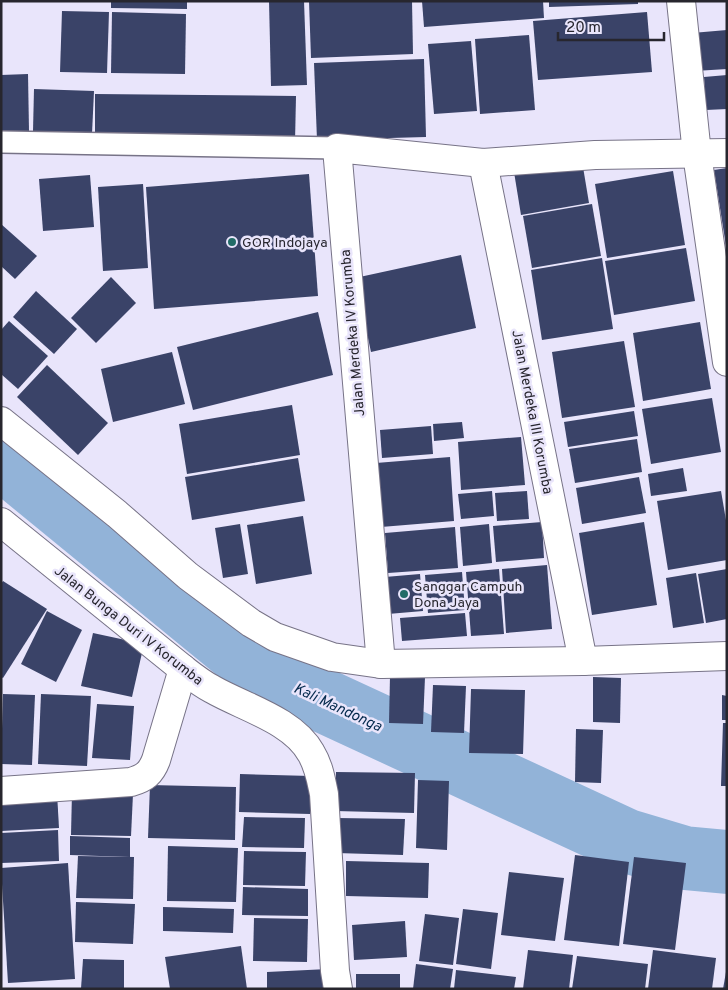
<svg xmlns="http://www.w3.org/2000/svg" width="728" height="990" font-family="Overpass,sans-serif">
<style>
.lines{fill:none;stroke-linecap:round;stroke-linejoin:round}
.river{stroke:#92b3d8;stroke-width:64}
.building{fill:#3a4368}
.lane-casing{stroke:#777387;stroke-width:24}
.street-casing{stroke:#777387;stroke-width:30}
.lane{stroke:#fff;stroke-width:21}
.street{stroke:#fff;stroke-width:28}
.poi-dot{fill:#226c67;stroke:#e9e5fb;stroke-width:2}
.labels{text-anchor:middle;stroke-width:5;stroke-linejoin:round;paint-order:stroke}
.poi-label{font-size:14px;fill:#27262e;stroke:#e9e5fb;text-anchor:start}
.street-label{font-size:14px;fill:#27262e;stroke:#e9e5fb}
.water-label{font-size:15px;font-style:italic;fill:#052a4d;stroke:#e9e5fb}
</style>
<rect width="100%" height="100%" fill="#e9e5fb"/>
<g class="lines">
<polyline class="river" points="1,457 266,674 627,841 684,858 727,862"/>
</g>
<g class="building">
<polygon points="111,1 187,1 187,9 111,8"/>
<polygon points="269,1 304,1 307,85 271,86"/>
<polygon points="309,1 412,1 413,54 311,58"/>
<polygon points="422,1 543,1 544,18 424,27"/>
<polygon points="549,1 638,1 638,4 549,7"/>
<polygon points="62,11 109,12 107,73 60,72"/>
<polygon points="112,12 186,14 185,74 111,73"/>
<polygon points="647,12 652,72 538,80 533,21"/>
<polygon points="727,30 727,69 695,71 692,33"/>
<polygon points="529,35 535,110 480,114 475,39"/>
<polygon points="471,41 477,111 434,114 428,44"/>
<polygon points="424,59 426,137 317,140 314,63"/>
<polygon points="28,74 29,131 1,132 1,75"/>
<polygon points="727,75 727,109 706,110 704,77"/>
<polygon points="34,89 94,91 92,134 33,131"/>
<polygon points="95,94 296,96 295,142 95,141"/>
<polygon points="582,161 589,203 521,215 514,172"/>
<polygon points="727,168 727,246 726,246 714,170"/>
<polygon points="673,171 685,245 607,258 595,184"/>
<polygon points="309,174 318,296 154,309 146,187"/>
<polygon points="90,175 94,227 43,231 39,179"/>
<polygon points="143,184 148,268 103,271 98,187"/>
<polygon points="592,204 601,256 532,268 523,216"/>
<polygon points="1,224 37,256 15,279 1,266"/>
<polygon points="686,248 695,301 614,315 605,261"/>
<polygon points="461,255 476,328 371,352 355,278"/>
<polygon points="602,258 613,329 542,340 531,270"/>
<polygon points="111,277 136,303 96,343 71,318"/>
<polygon points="36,291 77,329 54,354 13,317"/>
<polygon points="318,312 333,375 193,410 177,347"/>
<polygon points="9,321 48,356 18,389 1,374 1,330"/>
<polygon points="700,322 711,389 643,401 633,333"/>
<polygon points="624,341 635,407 562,418 552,352"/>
<polygon points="172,352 185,404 113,422 101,369"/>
<polygon points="47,365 108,423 78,455 17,397"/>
<polygon points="712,398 721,452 651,464 642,409"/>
<polygon points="292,405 300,455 187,474 179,424"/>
<polygon points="634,411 638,436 568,447 564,422"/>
<polygon points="462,422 464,438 434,441 433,424"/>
<polygon points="431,426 433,454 382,458 380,430"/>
<polygon points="521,437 525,485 461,490 458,442"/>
<polygon points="637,439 642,472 575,483 569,449"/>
<polygon points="450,457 454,521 381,527 376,463"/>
<polygon points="298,458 305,501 192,520 185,477"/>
<polygon points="683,468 687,491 651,496 648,474"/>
<polygon points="639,477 646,513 582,524 576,488"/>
<polygon points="492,491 494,516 461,519 458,494"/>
<polygon points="527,491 529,519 497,521 495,493"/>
<polygon points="721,491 727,526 727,560 668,570 657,501"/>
<polygon points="303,516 312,574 256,584 247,525"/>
<polygon points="542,522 544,558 496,562 493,526"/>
<polygon points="644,522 657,605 592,615 579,533"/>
<polygon points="240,524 248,574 223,578 215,528"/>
<polygon points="489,524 492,563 463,566 460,527"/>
<polygon points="455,527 458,568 388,573 385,533"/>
<polygon points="547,565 552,629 506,633 502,569"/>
<polygon points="499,569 504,634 471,636 466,572"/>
<polygon points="727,569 727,619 706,623 698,574"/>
<polygon points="462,572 465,610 428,613 425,575"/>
<polygon points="696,573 704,623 673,628 666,578"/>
<polygon points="420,574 423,611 388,614 385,577"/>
<polygon points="3,581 47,609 3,678 1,677 1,584"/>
<polygon points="47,611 82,630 56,682 21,664"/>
<polygon points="465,613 467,636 402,641 400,618"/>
<polygon points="93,633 144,644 132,697 81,686"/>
<polygon points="390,676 425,677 423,724 389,723"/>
<polygon points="593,677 621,678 620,723 593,722"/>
<polygon points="433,685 466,686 464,733 431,732"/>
<polygon points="471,689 525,690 523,754 469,753"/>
<polygon points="3,694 35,695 32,765 1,764"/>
<polygon points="41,694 91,696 87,766 38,764"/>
<polygon points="722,695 727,696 727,720 722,720"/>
<polygon points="97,704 134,706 130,760 92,758"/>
<polygon points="723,723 727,723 727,786 721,786"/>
<polygon points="576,729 603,730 601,783 575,782"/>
<polygon points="336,772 415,773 414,813 335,811"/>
<polygon points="240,774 311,776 310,814 239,812"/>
<polygon points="418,780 449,781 447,850 416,848"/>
<polygon points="150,785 236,787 235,840 148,838"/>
<polygon points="72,792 133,794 131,836 71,835"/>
<polygon points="57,793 59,828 1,831 1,796"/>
<polygon points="244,817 305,818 304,848 242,847"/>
<polygon points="337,818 405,819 403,855 336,853"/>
<polygon points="58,830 59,861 1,863 1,833"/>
<polygon points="70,836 130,838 130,857 70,855"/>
<polygon points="168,846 238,848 236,902 167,901"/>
<polygon points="244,851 306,852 305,886 243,885"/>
<polygon points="575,855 629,862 619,946 564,940"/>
<polygon points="78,856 134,857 133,899 76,898"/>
<polygon points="634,857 686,863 675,950 623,944"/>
<polygon points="346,861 429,863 428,898 346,896"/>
<polygon points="68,863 75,979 8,983 1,868"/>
<polygon points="509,872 564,878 555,941 501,935"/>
<polygon points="243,887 308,889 308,916 242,915"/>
<polygon points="76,902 135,904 133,944 75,942"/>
<polygon points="163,907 234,909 233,933 163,931"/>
<polygon points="463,909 498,913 491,969 456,964"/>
<polygon points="425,914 459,918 453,965 419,961"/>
<polygon points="254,918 308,919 307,962 253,961"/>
<polygon points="405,921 407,957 354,960 352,925"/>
<polygon points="241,946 247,989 170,989 165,957"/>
<polygon points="528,950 573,955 569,989 523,989"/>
<polygon points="653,950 716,958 712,989 648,989"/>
<polygon points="577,956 648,964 645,989 572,989"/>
<polygon points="83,959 124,960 124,989 81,989"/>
<polygon points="416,964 453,969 450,989 413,989"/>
<polygon points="328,969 328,989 267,989 267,972"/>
<polygon points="456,970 516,977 514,989 454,989"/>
<polygon points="726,972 727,989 723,989"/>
<rect x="356" y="974" width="44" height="15"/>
</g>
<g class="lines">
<g class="lane-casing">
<polyline id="lane" points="1,142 337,148"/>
</g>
<g class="street-casing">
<g id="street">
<polyline points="681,1 697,154 727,362"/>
<polyline points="483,163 583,661"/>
<polyline points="1,421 117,514 188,576 251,623 275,637 332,657 381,664 583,661 727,656"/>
<path d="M1,522L183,669C192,676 202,684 212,689C243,707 293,720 311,753C319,766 321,780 324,794L335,971L338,989"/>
<polyline points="381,664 337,148 483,163 595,155 727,153"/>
<path d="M1,791L131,782C145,778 151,773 156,760L183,669"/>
</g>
</g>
<use href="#lane" class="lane"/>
<use href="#street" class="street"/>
</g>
<g class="poi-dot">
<circle cx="232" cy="242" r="5"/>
<circle cx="404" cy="594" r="5"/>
</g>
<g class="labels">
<g class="poi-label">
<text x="242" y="247">GOR Indojaya</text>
<text x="414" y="591">Sanggar Campuh<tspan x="414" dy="16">Dona Jaya</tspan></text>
</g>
<g class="street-label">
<text transform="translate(352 333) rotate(-95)" y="5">Jalan Merdeka IV Korumba</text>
<text transform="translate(533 412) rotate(79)" y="5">Jalan Merdeka III Korumba</text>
<text transform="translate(129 625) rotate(38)" y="5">Jalan Bunga Duri IV Korumba</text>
</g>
<g class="water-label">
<text transform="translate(338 707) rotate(25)" y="5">Kali Mandonga</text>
</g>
</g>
<rect width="728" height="990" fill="none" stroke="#27262e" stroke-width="5"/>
<path d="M558 32v8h106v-8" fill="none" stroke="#27262e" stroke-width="2.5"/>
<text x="566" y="32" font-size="15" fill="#27262e" stroke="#e9e5fb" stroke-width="4" paint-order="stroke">20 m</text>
</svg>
